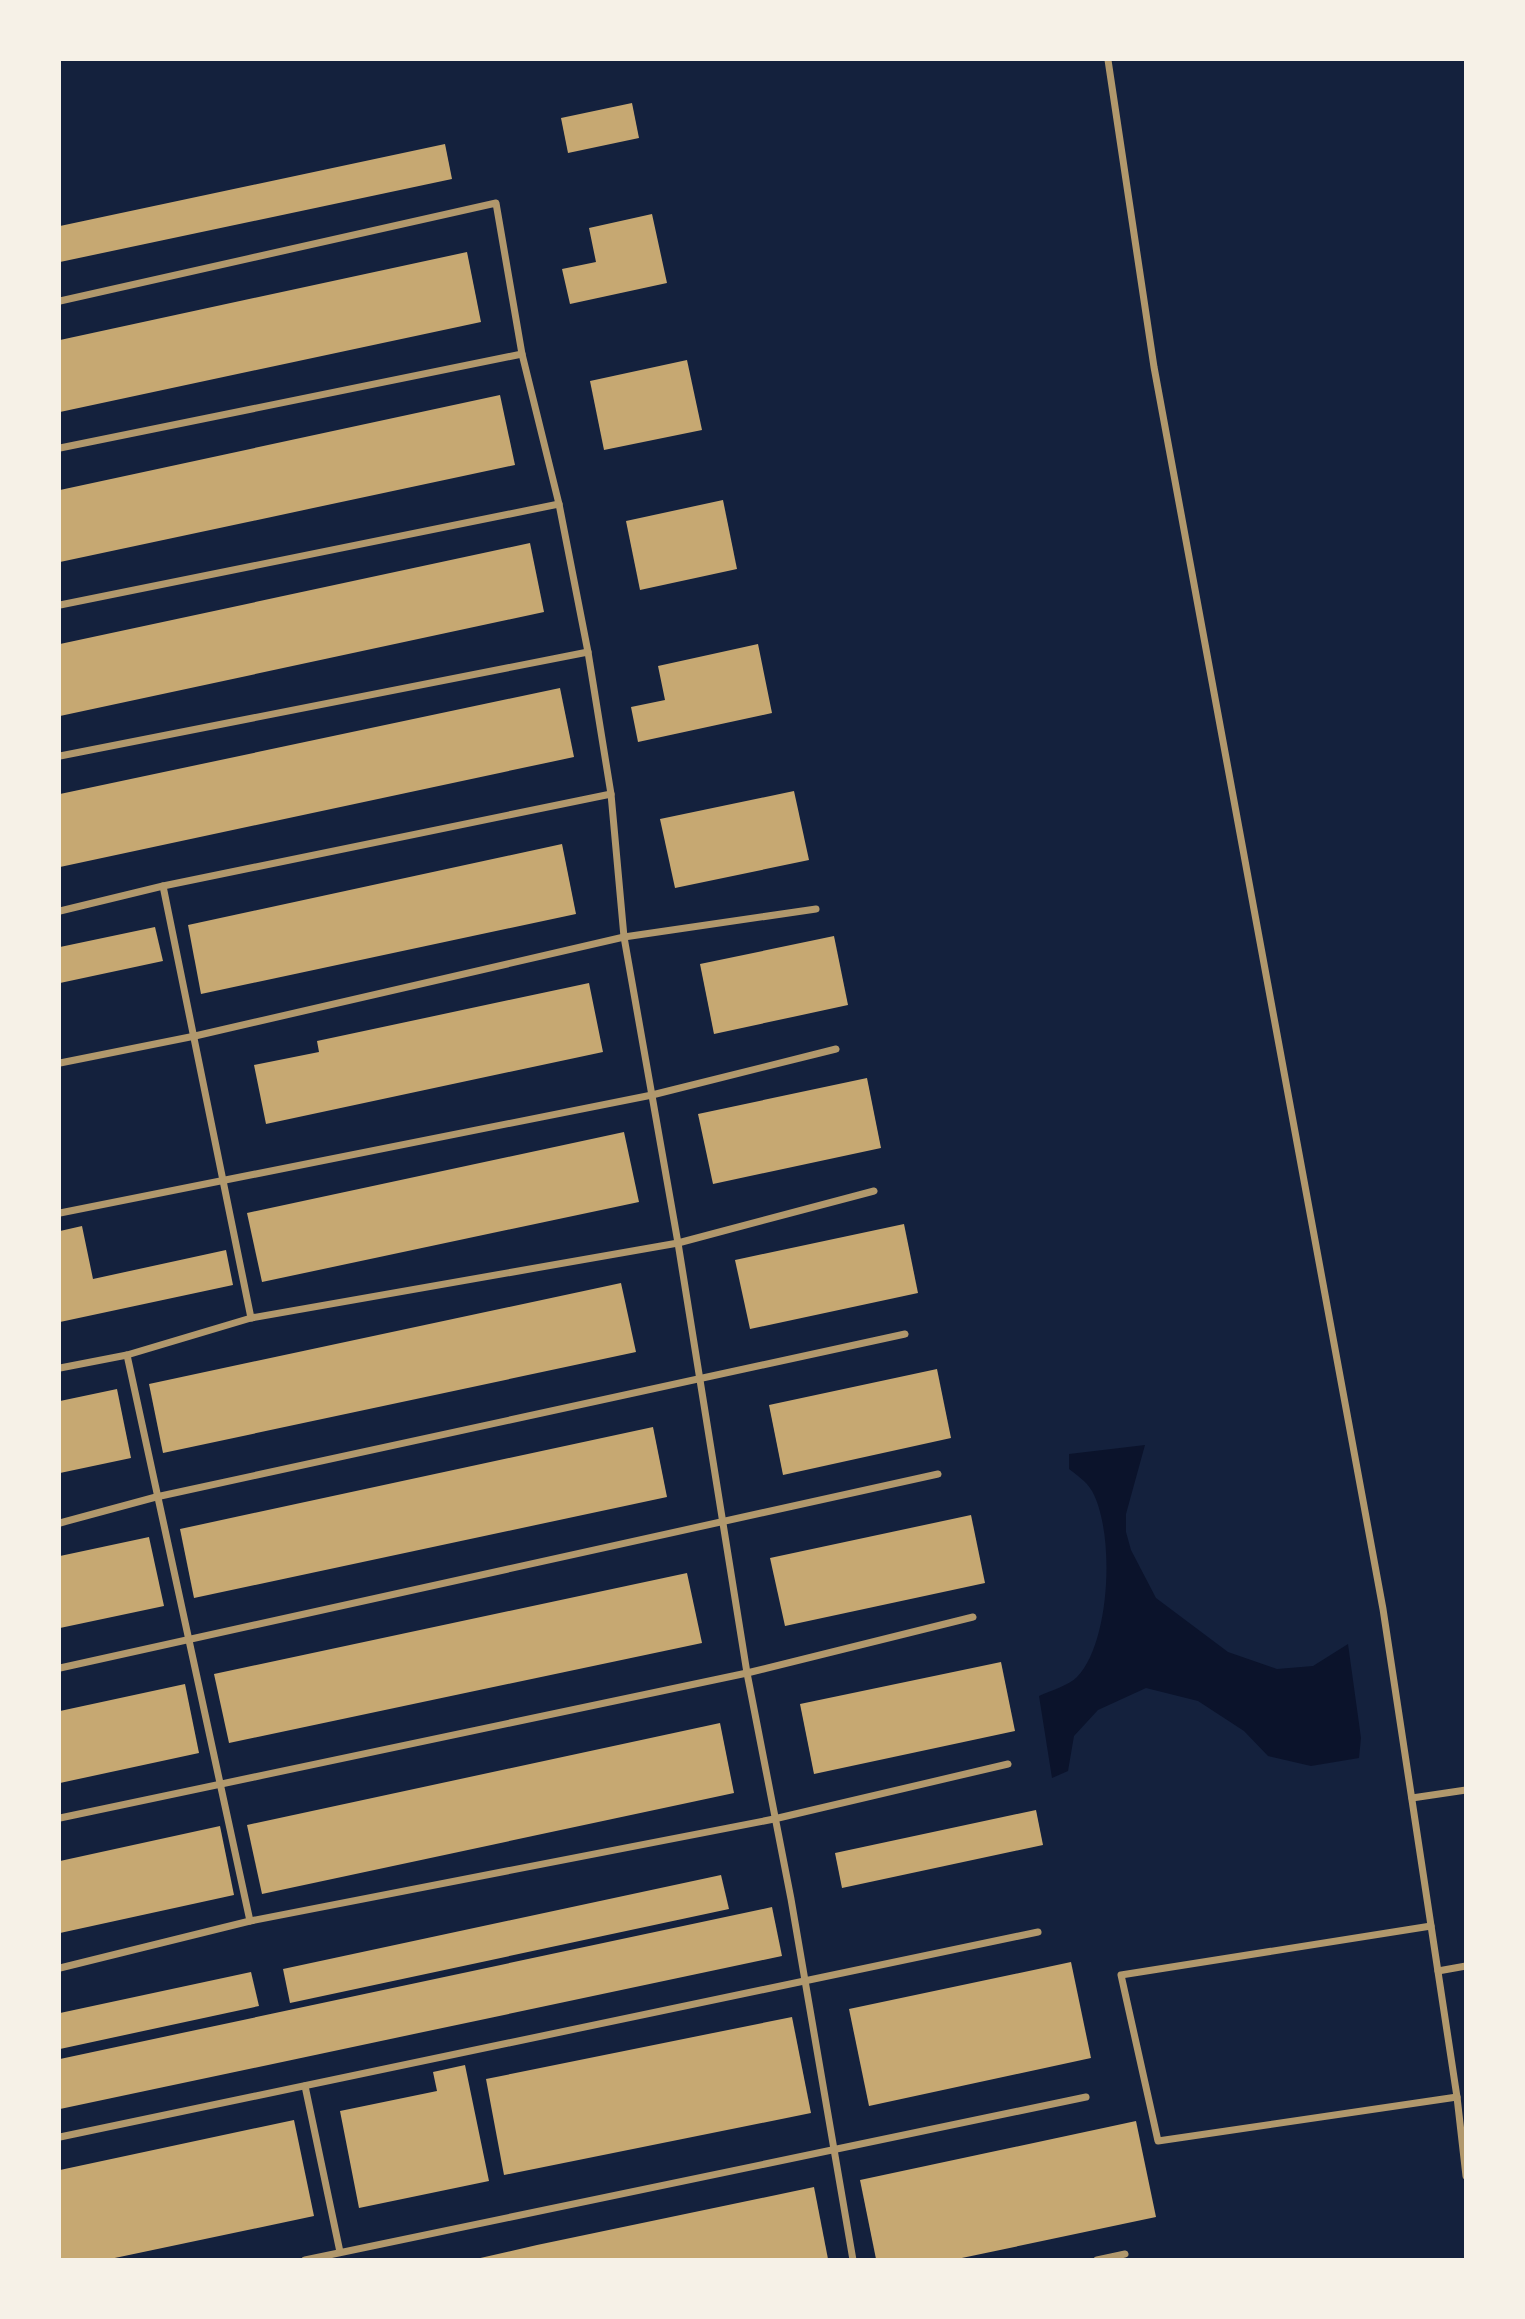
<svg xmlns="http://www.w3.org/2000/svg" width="1525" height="2319" font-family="Lato,sans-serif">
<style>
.water{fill:#0b132b}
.building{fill:#c6a872}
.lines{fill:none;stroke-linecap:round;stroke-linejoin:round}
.minor{stroke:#b1986c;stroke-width:7}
</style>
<rect width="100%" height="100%" fill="#14213d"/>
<path class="water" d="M1145,1445L1126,1514V1532L1131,1550L1156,1598L1228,1652L1277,1669L1313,1666L1348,1644L1361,1738L1359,1758L1311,1766L1268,1756L1244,1731L1198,1701L1146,1688L1098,1710L1074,1736L1068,1771L1052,1778L1039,1696C1050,1691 1069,1685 1077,1677C1111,1642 1115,1532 1092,1491C1086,1481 1078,1476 1069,1469V1454Z"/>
<g class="building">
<polygon points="632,103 639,138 568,153 561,118"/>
<polygon points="445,144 452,179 60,262 60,226"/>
<polygon points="652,214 667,283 570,304 562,269 596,262 589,228"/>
<polygon points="467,252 481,322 60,412 60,340"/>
<polygon points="687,360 702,430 604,450 590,381"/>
<polygon points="500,395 515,465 60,562 60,490"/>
<polygon points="723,500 737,569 640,590 626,521"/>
<polygon points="530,543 544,612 60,716 60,644"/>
<polygon points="758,644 772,713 638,742 631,707 665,700 658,666"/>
<polygon points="560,688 574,757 60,867 60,794"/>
<polygon points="794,791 809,860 675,888 660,819"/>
<polygon points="562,844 576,914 201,994 188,925"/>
<polygon points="155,927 163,961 60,983 60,947"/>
<polygon points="834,936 848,1005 714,1034 700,964"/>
<polygon points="589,983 603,1052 266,1124 254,1065 319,1052 317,1041"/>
<polygon points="867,1078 881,1148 713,1184 698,1114"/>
<polygon points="624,1132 639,1202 262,1282 247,1213"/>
<polygon points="904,1224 918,1293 750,1329 735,1260"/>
<polygon points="82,1226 93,1279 226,1250 233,1285 60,1322 60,1231"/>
<polygon points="621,1283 636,1352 163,1453 149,1384"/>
<polygon points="937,1369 951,1438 783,1475 769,1405"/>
<polygon points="117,1389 131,1458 60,1473 60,1401"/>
<polygon points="653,1427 667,1497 194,1598 180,1529"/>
<polygon points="971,1515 985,1583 785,1626 770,1558"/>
<polygon points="149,1537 164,1606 60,1628 60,1556"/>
<polygon points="687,1573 702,1643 229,1743 214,1674"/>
<polygon points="1001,1662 1015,1731 814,1774 800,1704"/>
<polygon points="185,1684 199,1753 60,1783 60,1711"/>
<polygon points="720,1723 734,1793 262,1894 247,1825"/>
<polygon points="1036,1810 1043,1845 842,1888 835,1853"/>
<polygon points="220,1826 234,1895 60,1933 60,1861"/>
<polygon points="721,1875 729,1909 290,2003 283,1969"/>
<polygon points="772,1907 782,1956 60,2109 60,2059"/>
<polygon points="1071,1962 1091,2058 869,2106 849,2009"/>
<polygon points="251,1972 259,2006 60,2049 60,2013"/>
<polygon points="792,2017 811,2113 504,2175 486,2079"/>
<polygon points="465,2065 489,2181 359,2208 340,2111 437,2091 433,2072"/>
<polygon points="294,2120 314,2216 110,2259 60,2259 60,2170"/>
<polygon points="1136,2121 1156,2217 957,2259 876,2259 860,2180"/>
<polygon points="814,2187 828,2259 476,2259 537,2245"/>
</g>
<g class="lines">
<g class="minor">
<polyline points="1108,60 1154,367 1383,1609 1457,2097 1466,2176"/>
<polyline points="60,301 496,203 522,354 559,504 588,652 611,794 624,937 678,1243 747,1673 791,1899 853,2260"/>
<polyline points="60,448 522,354"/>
<polyline points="60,605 559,504"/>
<polyline points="60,756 588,652"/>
<polyline points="163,886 251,1318"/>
<polyline points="60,911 163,886 611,794"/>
<polyline points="60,1063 195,1036 624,937 816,909"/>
<polyline points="60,1213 652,1095 836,1049"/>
<polyline points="127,1355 250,1921"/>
<polyline points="60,1368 127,1355 251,1318 678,1243 874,1191"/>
<polyline points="60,1523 156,1497 905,1334"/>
<polyline points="60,1668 938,1474"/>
<polyline points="1412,1798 1466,1790"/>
<polyline points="60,1818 747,1673 973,1617"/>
<polyline points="1431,1926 1121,1975 1158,2141 1457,2097"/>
<polyline points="60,1968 250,1921 774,1819 1008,1764"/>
<polyline points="1438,1971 1466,1966"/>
<polyline points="305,2086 340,2252"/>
<polyline points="60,2137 1038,1932"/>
<polyline points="305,2260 1086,2097"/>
<polyline points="1097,2260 1125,2254"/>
</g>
</g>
<rect width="1525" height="2319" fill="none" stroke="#f6f1e7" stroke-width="122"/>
</svg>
